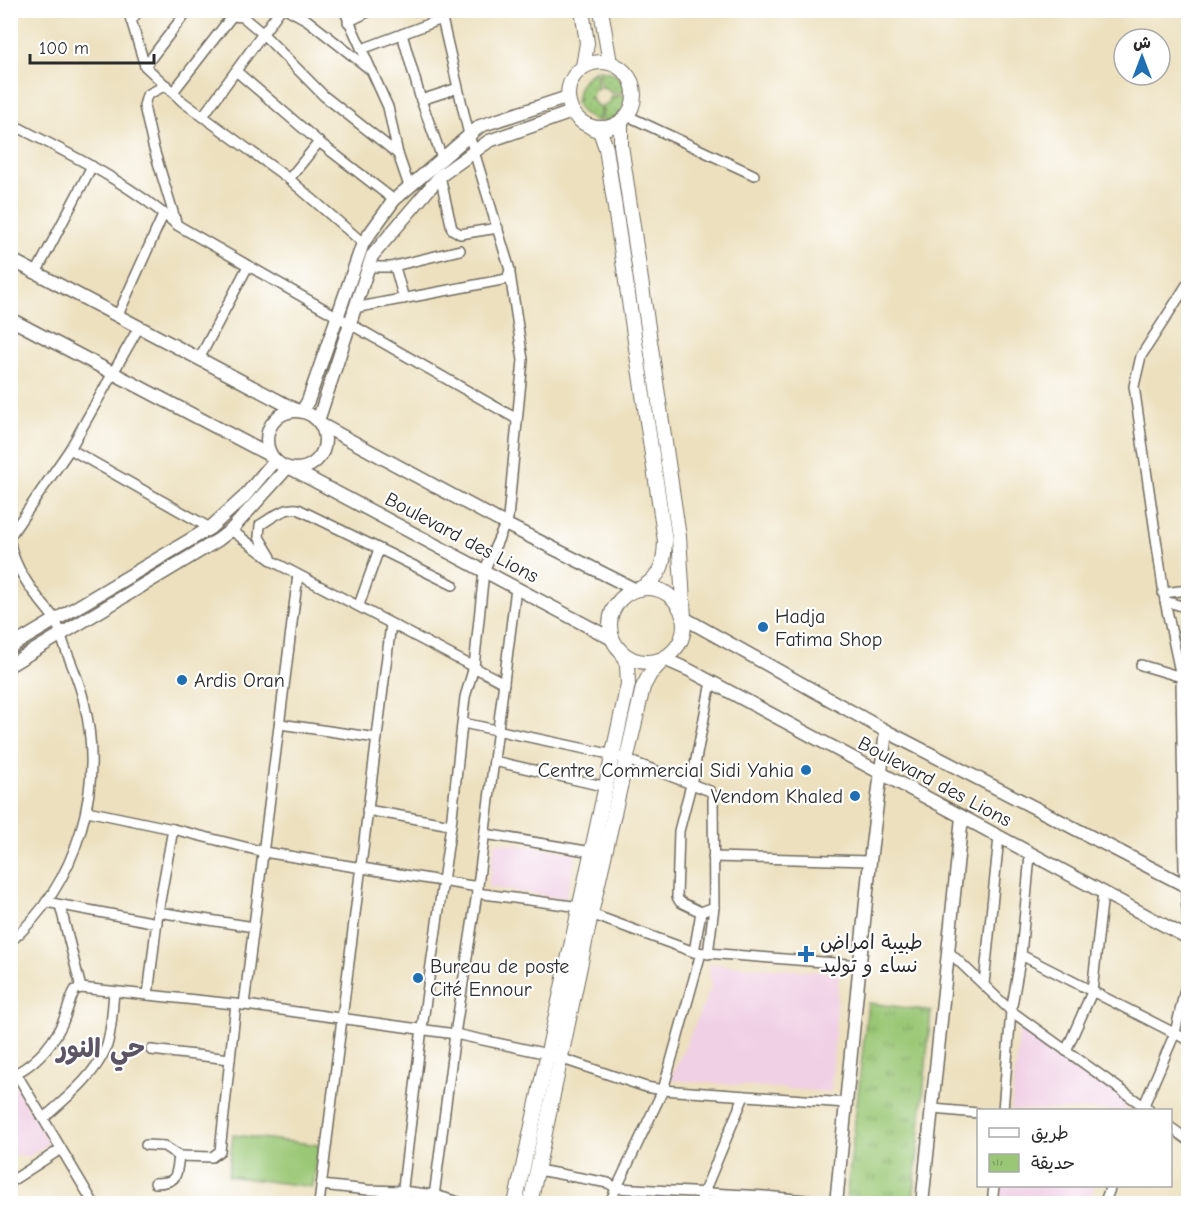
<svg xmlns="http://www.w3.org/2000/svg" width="1199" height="1214" font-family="'Comic Neue','Playpen Sans Arabic',sans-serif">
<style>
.built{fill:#f0d0e5}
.grass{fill:url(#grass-dots);stroke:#627950;stroke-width:1.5}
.park{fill:url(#park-tufts);stroke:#627950;stroke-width:1.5}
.pitch{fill:#9ac775;stroke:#627950;stroke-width:1.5}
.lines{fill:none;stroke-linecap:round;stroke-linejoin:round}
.street-casing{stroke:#6f6a5e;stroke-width:12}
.secondary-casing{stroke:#6f6a5e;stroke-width:15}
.primary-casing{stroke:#6f6a5e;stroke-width:16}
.street{stroke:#fff;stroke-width:9}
.secondary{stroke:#fff;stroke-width:12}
.primary{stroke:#fff;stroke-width:14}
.poi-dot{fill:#1f6fb2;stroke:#fff;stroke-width:2}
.labels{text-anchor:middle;stroke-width:4.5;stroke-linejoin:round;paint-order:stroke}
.street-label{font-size:20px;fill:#2b2b2b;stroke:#fff}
.poi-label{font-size:20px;fill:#2b2b2b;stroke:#fff;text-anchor:start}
.district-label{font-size:26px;font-weight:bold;fill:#5d5565;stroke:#fff}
</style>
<defs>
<pattern id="grass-dots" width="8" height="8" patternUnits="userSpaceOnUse" patternTransform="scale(1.5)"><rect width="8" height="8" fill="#9ac775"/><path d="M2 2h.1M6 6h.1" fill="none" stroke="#7ea260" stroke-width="1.8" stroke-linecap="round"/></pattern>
<pattern id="park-tufts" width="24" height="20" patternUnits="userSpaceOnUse" patternTransform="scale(1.5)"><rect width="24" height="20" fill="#9ac775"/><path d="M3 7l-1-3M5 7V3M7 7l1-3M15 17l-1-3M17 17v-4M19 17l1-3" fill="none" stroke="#7ea260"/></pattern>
</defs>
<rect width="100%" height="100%" fill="#fff"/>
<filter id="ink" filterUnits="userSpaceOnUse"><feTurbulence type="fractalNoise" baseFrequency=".0167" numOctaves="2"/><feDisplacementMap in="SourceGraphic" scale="12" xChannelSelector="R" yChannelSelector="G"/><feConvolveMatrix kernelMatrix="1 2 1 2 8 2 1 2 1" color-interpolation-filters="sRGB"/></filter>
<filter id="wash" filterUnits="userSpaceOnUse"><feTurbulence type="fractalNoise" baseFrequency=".008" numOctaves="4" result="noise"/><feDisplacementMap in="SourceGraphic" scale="24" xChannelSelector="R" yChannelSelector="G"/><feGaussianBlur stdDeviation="1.35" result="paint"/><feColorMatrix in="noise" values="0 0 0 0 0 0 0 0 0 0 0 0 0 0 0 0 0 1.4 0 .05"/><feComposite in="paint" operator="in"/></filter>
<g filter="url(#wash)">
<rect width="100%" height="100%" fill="#ece0be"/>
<g class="built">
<polygon points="495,842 577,853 565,899 488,887"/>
<polygon points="709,964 839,973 831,1092 670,1080 711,988"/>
<polygon points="1020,1026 1130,1102 1126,1110 1011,1110"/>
<polygon points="10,1084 15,1085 47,1141 46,1145 28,1157 17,1154 11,1158"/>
<polygon points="1002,1186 1095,1186 1087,1203 1000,1203"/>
</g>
<g class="grass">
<path d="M596,70L598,88L593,91L592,97L588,98L592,99L596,105L601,107L599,122C589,118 578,113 576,101L581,99H577C577,86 584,77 596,70Z"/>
<path d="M599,70C613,71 623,78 627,92L611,93L607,88L601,87Z"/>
<path d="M612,96H626C626,112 617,119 602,122V107L610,102Z"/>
</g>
<g class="park">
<polygon points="1177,626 1188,630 1188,668 1183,666"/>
<polygon points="868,1003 931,1011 913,1203 846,1203"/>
</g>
<polygon class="pitch" points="233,1135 319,1145 313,1187 228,1176"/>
</g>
<g filter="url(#ink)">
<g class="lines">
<g class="street-casing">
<g id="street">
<polyline points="128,10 145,66 183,102 289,179 363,243"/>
<polyline points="289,10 307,20 372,71"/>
<polyline points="344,10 388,107 398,154 409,186"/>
<polyline points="131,21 139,10"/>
<polyline points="348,22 372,10"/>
<polyline points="402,34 421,100 442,158"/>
<polyline points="362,49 442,19"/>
<polyline points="145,66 188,10"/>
<polyline points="236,71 319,142 394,200"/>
<polyline points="166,85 147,95 144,106 153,146 176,222"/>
<polyline points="173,92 232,16 243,17 262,33 324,96 398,154"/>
<polyline points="421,100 458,88"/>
<polyline points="203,116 280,10"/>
<polyline points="628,116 754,175"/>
<path d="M10,123C67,153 129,182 177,225L515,418L517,422L508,518L484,571L474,667L465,697L451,825L422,1028L401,1204"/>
<polyline points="440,176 452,229 460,234 498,228"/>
<polyline points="289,179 319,142"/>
<polyline points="394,266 460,250"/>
<polyline points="368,267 395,267 404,299"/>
<polyline points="36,273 92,166"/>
<polyline points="510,274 523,360 517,422"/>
<polyline points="1188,283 1141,356 1134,386 1165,601 1181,677 1184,868 1188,923"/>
<polyline points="354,308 507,279 510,270 469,135 440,10"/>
<polyline points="118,315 164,213"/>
<polyline points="199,359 248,266"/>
<polyline points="70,449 210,528"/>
<polyline points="231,530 274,562 504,683"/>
<polyline points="10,536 70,449 139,327"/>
<path d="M10,542C13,562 27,584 39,599C44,606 51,613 55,620C60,629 62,641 66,650C73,667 80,684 84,702C105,788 78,883 10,942"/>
<path d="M271,557L259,537L260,525C272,518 283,507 298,509L453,585"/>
<polyline points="1163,593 1188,590"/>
<polyline points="1165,601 1188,608"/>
<polyline points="359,605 379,549"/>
<polyline points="1141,665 1188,679"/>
<polyline points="711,682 691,785 679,831 677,897 680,902 701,912 694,952 861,965"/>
<polyline points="463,723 614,755 710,791 713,796 714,907 701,912"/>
<polyline points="280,724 377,738"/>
<polyline points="494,761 607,787"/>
<polyline points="367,810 451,825"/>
<polyline points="87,811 173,829 264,852 478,887"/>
<polyline points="485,834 592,852"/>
<polyline points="713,857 870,861"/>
<polyline points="477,893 580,907"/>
<polyline points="46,902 157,923"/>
<polyline points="60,905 81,988"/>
<polyline points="158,912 254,927"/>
<polyline points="591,914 694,952"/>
<polyline points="948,951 1011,1011 1149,1110"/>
<polyline points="708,954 714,907"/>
<polyline points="1021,955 1188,1040"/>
<polyline points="984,984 999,837"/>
<polyline points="148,995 158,912 173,829"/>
<polyline points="244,1005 298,575"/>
<polyline points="151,1050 230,1059"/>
<polyline points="1066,1051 1092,992 1103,893"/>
<polyline points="16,1073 94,1204"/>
<path d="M10,1076C32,1067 51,1047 61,1026C67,1014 69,1001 75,990L81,988L253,1006L455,1034L548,1054L646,1087L663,1090L846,1103"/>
<polyline points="933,1109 978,1113"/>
<polyline points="1003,1110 1011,1011 1021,955 1030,855"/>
<polyline points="1142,1110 1175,1033 1188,976"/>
<path d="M44,1118C66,1098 94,1077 106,1048C112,1032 112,1010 114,993"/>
<polyline points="1170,1127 1188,1140"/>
<polyline points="146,1145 164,1146 179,1156"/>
<polyline points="538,1170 608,1183 616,1188 765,1196 836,1203"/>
<polyline points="10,1182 61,1149"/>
<path d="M155,1183C178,1183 176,1176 179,1156L212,1157L220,1151L236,1004"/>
<polyline points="321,1185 368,1190 402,1191 435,1195 465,1204"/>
<polyline points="319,1204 391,624"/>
<polyline points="433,1204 455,1034 477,893 516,588"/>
<polyline points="609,1204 663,1090 701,953"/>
<polyline points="699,1204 744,1096"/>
<polyline points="992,1204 994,1186"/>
<polyline points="1104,1204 1111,1186"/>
</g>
</g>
<g class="secondary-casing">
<g id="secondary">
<polyline points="10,259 296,410"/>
<polyline points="10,319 271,456"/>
<circle cx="296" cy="440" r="29"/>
<polyline points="302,411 308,401 363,243 394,200 480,126 568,97"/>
<polyline points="318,421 372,256 440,176 489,141 572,112"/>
<polyline points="322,425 507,525 636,590"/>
<polyline points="292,469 612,639"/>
<polyline points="684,618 886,731 1188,887"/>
<polyline points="10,647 210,528 243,498 275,460"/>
<polyline points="664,659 689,670 1188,938"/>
<polyline points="10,665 218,540 231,530 287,468"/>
<polyline points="836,1204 870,861 886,731"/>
<polyline points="922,1204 962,817"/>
</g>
</g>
<g class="primary-casing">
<g id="primary">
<polyline points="582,10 587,43 583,67"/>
<polyline points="601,10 610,63"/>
<circle cx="601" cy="95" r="33"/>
<polyline points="621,123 621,145 679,537 684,618"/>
<path d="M592,128L600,131L606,148L665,541C664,566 662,575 640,589"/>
<circle cx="647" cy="625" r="37"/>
<polyline points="515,1204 628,684 627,665 623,654"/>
<polyline points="530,1204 591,914 643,687 650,674 664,659"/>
</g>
</g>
<use href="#street" class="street"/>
<use href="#secondary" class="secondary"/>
<use href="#primary" class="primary"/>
</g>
</g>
<g class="poi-dot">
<circle cx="763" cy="627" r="6"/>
<circle cx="182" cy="680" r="6"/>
<circle cx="806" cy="770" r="6"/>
<circle cx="855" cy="796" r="6"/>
<path d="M803 945h6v6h6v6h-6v6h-6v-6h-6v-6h6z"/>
<circle cx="418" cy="978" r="6"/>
</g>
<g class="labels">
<g class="street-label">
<text transform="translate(462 537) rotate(28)" y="7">Boulevard des Lions</text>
<text transform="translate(935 781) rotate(28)" y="7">Boulevard des Lions</text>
</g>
<g class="poi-label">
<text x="775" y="623">Hadja<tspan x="775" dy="23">Fatima Shop</tspan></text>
<text x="194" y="687">Ardis Oran</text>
<text x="794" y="777" text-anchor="end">Centre Commercial Sidi Yahia</text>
<text x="843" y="803" text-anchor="end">Vendom Khaled</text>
<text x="820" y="949">طبيبة امراض<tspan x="820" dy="23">نساء و توليد</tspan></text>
<text x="430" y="973">Bureau de poste<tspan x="430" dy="23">Cité Ennour</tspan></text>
</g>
<g class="district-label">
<text x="101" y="1057">حي النور</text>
</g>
</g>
<rect width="1199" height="1214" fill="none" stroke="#fff" stroke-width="36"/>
<rect x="977" y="1109" width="195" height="78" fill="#ffffff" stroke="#aaaaaa" stroke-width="1.5"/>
<rect x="989" y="1128" width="30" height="9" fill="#ffffff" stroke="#aaaaaa" stroke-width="1.5"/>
<text x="1031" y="1139" font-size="18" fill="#2b2b2b">طريق</text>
<rect x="989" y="1154" width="30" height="18" fill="url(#park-tufts)" stroke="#aaaaaa" stroke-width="1.5"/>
<text x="1031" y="1169" font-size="18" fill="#2b2b2b">حديقة</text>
<g transform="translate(1142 57)"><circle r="28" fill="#ffffff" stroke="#aaaaaa" stroke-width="1.5"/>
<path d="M0-4.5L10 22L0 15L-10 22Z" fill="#1f6fb2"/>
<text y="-9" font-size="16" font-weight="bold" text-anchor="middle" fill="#2b2b2b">ش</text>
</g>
<path d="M30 54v9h124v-9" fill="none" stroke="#2b2b2b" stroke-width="3"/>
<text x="39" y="54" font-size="18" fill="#2b2b2b" stroke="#ffffff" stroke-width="4.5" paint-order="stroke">100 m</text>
</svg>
